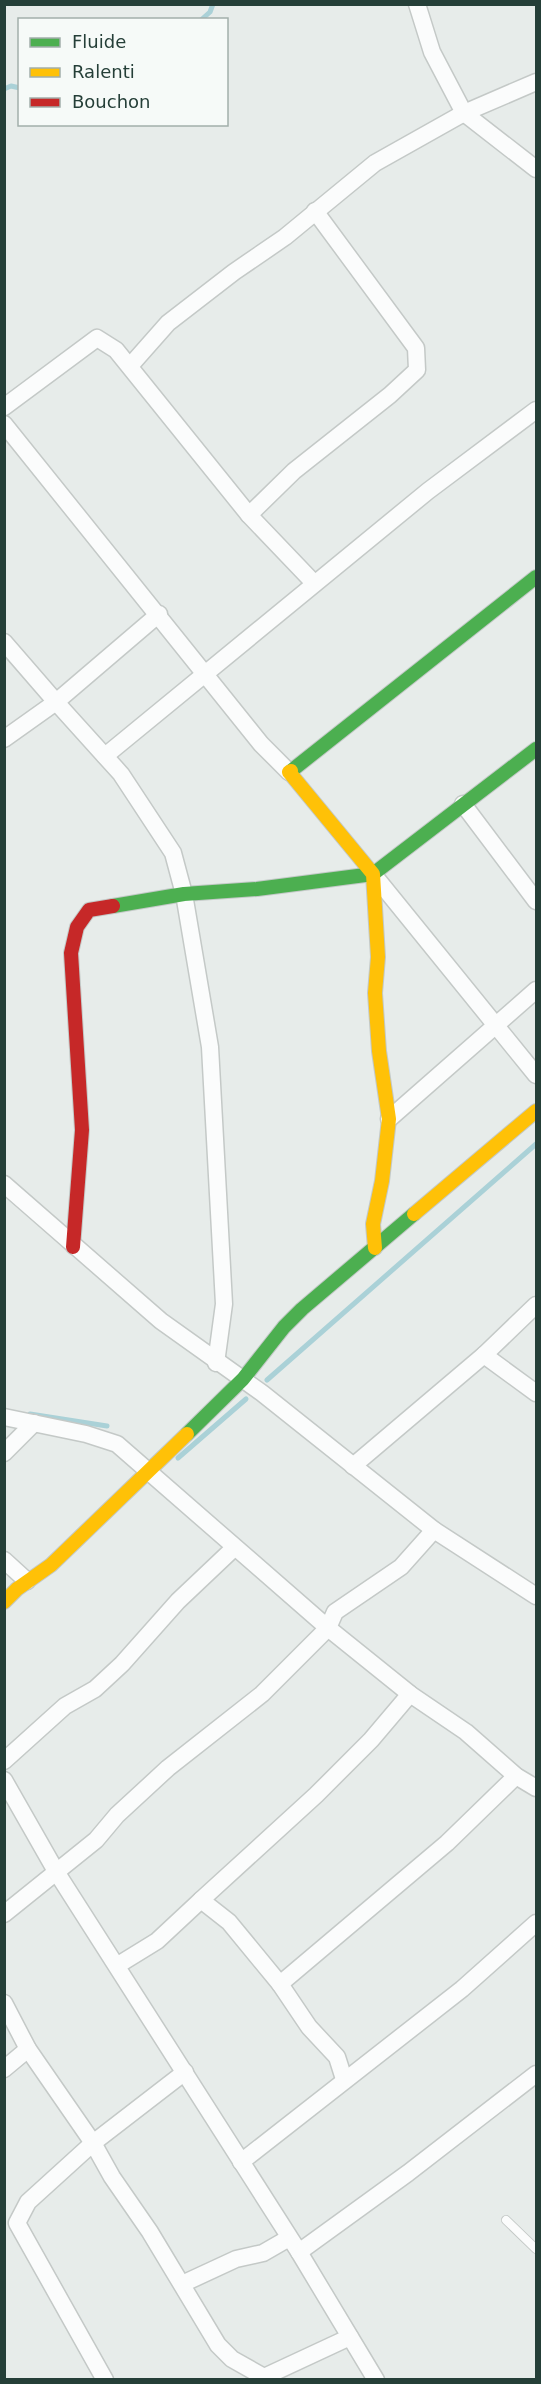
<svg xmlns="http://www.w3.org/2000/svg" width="541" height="2384" font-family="'DejaVu Sans',sans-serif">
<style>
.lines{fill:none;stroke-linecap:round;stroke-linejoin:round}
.stream{stroke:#aad1d7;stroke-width:5}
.lane-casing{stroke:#c4c9c7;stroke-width:10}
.street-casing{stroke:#c4c9c7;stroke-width:19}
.fast-casing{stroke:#c3c9c7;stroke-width:16}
.slow-casing{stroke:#c3c9c7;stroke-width:16}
.jam-casing{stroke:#c3c9c7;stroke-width:16}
.lane{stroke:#fbfcfc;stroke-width:8}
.street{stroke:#fbfcfc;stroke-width:16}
.fast{stroke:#4caf50;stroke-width:14}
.slow{stroke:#ffc107;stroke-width:14}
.jam{stroke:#c62828;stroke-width:14}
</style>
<rect width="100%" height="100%" fill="#e7ecea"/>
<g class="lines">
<g class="stream">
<polyline points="201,20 210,12 213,4"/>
<polyline points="4,89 11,86 20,88"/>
<polyline points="267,1380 536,1144"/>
<polyline points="30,1414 107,1426"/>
<polyline points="178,1458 246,1399"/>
</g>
<g class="lane-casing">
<polyline id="lane" points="506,2220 536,2249"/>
</g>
<g class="street-casing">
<g id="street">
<polyline points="417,4 432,52 464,113 536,169"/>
<polyline points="130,366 168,323 234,272 285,237 375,163 464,113 536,82"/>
<polyline points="4,407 97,338 116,350 249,515 314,583"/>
<polyline points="4,424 261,744 289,772"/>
<polyline points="249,515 294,471 390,395 417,370 416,348 315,211"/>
<polyline points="4,642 56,702 159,614"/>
<polyline points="4,739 56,702 121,774 173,853 184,894 210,1047 224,1304 216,1363"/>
<polyline points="105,756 428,491 536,410"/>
<polyline points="463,804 536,901"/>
<polyline points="373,874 536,1075"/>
<polyline points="389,1119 536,990"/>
<polyline points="4,1184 161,1321 262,1393 434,1530 536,1596"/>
<polyline points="484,1355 536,1393"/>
<polyline points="4,1417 86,1434 117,1444 328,1628 410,1694 466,1732 516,1776 536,1788"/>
<polyline points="4,1453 34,1423"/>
<polyline points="353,1466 484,1355 536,1305"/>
<polyline points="4,1560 27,1581"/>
<polyline points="4,1761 65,1706 95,1689 122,1664 178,1601 234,1548"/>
<polyline points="4,1780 57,1873 299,2252 376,2380"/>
<polyline points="201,1900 316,1795 371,1740 410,1694"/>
<polyline points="4,1914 96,1840 117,1815 168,1768 262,1694 328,1628 335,1612 401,1567 434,1530"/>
<polyline points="118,1965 157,1941 201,1900 229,1922 280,1984 309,2027 337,2057 344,2079"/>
<polyline points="280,1984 447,1843 516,1776"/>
<polyline points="4,2003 28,2049 93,2143 112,2177 150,2232 218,2345 232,2359 264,2377 350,2337"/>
<polyline points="4,2069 28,2049"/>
<polyline points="241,2162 462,1989 536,1923"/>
<polyline points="299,2252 408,2173 536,2074"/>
<polyline points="182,2284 236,2259 263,2253 289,2238"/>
<polyline points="105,2380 17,2223 28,2202 93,2143 185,2072"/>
</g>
</g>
<g class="fast-casing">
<g id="fast">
<polyline points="291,771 536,577"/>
<polyline points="113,906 184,894 257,889 373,874 536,749"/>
<polyline points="187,1434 243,1379 284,1327 302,1309 414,1214"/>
</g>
</g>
<g class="slow-casing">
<g id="slow">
<polyline points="291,771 289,772 373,874 378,957 375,993 379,1051 389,1119 382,1181 373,1224 375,1248"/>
<polyline points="414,1214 536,1111"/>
<polyline points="4,1602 17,1589 51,1565 187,1434"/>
</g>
</g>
<g class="jam-casing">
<polyline id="jam" points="73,1247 82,1130 71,953 77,927 89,910 113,906"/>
</g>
<use href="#lane" class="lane"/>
<use href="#street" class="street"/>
<use href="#fast" class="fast"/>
<use href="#slow" class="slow"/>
<use href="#jam" class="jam"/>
</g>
<rect width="541" height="2384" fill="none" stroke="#253f38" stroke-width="12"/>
<rect x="18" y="18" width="210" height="108" fill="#f6faf8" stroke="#a2afab" stroke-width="1.5"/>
<rect x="30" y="38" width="30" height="9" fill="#4caf50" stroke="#a2afab" stroke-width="1.5"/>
<text x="72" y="48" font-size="18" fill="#253f38">Fluide</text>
<rect x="30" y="68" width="30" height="9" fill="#ffc107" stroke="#a2afab" stroke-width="1.5"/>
<text x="72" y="78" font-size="18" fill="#253f38">Ralenti</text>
<rect x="30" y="98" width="30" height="9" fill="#c62828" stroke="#a2afab" stroke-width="1.5"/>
<text x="72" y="108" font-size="18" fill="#253f38">Bouchon</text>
</svg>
